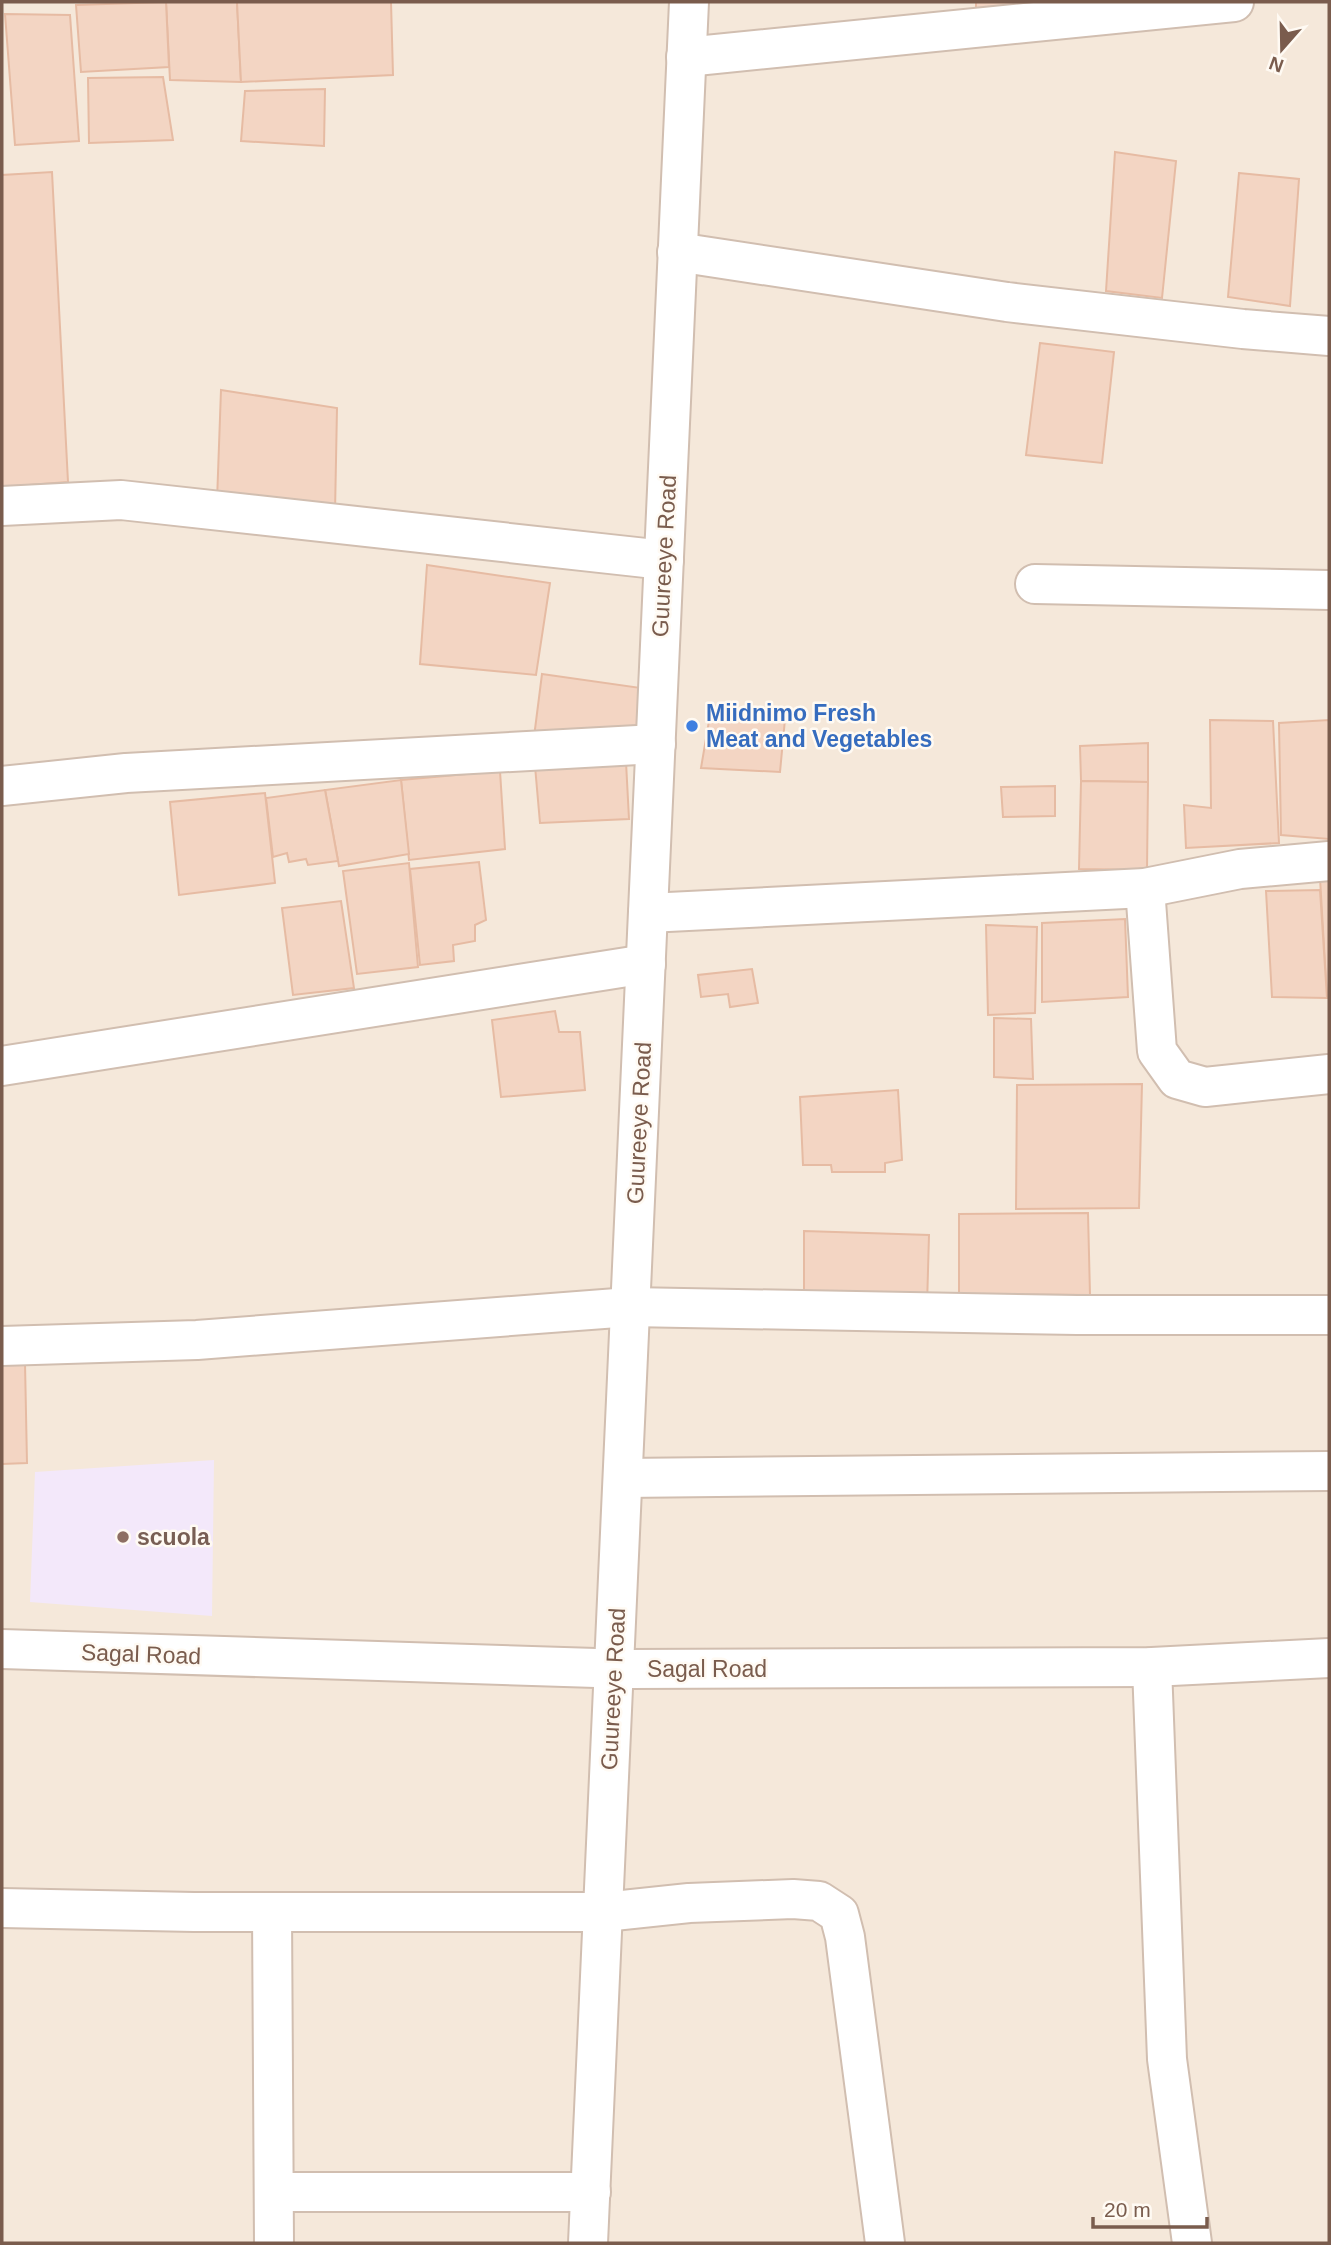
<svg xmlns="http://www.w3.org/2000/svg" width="1331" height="2245" font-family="Helvetica,sans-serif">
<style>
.residential{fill:#f5e8da}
.education{fill:#f3e8fa}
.building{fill:#f3d5c3;stroke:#e6bba3;stroke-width:2}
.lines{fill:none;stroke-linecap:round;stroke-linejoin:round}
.minor-casing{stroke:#d1beb0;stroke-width:42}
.minor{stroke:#fff;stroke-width:38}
.shop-dot{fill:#3f7fe0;stroke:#fffaf3;stroke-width:2.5}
.education-dot{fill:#8d6e63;stroke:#fffaf3;stroke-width:2.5}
.labels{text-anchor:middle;stroke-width:5;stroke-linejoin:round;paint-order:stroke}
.street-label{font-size:23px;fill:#7a5c4d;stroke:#fffaf3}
.shop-label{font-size:23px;font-weight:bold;fill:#366cbe;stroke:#fffaf3;text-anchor:start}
.education-label{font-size:23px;font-weight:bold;fill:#785e54;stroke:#fffaf3;text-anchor:start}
</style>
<rect width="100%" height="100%" fill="#fdf6ec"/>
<rect class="residential" x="2" y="2" width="1327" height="2241"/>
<polygon class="education" points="214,1460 212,1616 30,1602 35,1472"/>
<g class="building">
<polygon points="166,2 237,2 241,82 170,80"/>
<polygon points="166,2 169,67 81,72 76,5"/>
<polygon points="237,2 391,2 393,75 241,82"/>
<polygon points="976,2 1034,2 1033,16 976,13"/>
<polygon points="5,14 70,15 79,141 15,145"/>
<polygon points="163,77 173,140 89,143 88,78"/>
<polygon points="325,89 324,146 241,141 245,91"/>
<polygon points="1115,152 1176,161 1162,298 1106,291"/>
<polygon points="52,172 68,482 2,487 2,175"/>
<polygon points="1239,173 1299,179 1290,306 1228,297"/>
<polygon points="1040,343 1114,352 1102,463 1026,455"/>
<polygon points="221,390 337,408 335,513 217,501"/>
<polygon points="427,565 550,583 536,675 420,664"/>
<polygon points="542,674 641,688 637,736 534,737"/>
<polygon points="711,709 785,719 780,772 701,768"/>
<polygon points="1210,720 1273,721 1279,843 1186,848 1184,805 1211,808"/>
<polygon points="1329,720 1329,839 1281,835 1279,723"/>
<polygon points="1148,743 1148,782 1081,781 1080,746"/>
<polygon points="626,762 629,819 540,823 535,766"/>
<polygon points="500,771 505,849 409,860 401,780"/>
<polygon points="401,780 409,854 339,866 325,790"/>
<polygon points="1081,781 1148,782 1147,870 1079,869"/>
<polygon points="1055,786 1055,816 1003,817 1001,787"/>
<polygon points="325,790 338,861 308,865 306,859 289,862 287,853 273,857 266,798"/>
<polygon points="265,793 275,883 179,895 170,802"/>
<polygon points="479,862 486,920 475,925 475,941 453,945 454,961 420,965 410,869"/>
<polygon points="409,863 418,967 357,974 343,871"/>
<polygon points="1320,878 1329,878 1329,998 1327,998"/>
<polygon points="1320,890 1327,998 1272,997 1266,891"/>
<polygon points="341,901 354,988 293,995 282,908"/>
<polygon points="1125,919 1128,997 1042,1002 1042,923"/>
<polygon points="986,925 1037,927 1035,1013 988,1015"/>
<polygon points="752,969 758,1003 730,1007 728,994 701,997 698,975"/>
<polygon points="555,1011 559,1032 580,1032 585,1090 501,1097 492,1020"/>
<polygon points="994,1018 1031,1019 1033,1079 994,1077"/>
<polygon points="1142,1084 1139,1208 1016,1209 1017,1085"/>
<polygon points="898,1090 902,1160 885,1163 885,1172 832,1172 831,1165 803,1165 800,1097"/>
<polygon points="1088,1213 1090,1295 959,1294 959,1214"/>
<polygon points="804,1231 929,1235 927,1306 804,1301"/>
<polygon points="2,1363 25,1363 27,1463 2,1464"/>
</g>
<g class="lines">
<g class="minor-casing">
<g id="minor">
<polyline points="686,57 1234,2"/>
<polyline points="677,252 1007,302 1243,329 1329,336"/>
<polyline points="2,506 121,500 664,560"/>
<polyline points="1035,584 1329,590"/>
<polyline points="2,786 126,773 656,744"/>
<polyline points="1145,888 1157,1051 1177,1079 1205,1087 1329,1074"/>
<polyline points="648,913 1145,888 1240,869 1329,861"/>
<polyline points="2,1066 646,964"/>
<polyline points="2,1346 197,1340 630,1307 1077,1315 1329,1315"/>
<polyline points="623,1478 1329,1471"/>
<polyline points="2,1649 628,1669 1152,1667 1329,1658"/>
<polyline points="1152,1667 1167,2059 1192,2243"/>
<polyline points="2,1908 194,1912 604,1912 689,1903 793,1899 819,1901 839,1914 845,1937 885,2243"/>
<polyline points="272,1912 274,2243"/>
<polyline points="274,2192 591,2192"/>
<polyline points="588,2243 689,2"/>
</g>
</g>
<use href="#minor" class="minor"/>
</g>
<circle class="shop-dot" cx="692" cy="726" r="7"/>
<circle class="education-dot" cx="123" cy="1537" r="7"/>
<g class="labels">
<g class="street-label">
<text transform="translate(664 556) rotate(-87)" y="8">Guureeye Road</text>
<text transform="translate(639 1123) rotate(-87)" y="8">Guureeye Road</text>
<text transform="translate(141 1654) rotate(2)" y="8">Sagal Road</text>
<text x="707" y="1677">Sagal Road</text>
<text transform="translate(613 1689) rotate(-87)" y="8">Guureeye Road</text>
</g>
<g class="shop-label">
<text x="706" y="721">Miidnimo Fresh<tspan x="706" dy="26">Meat and Vegetables</tspan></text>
</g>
<g class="education-label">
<text x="137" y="1545">scuola</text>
</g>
</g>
<rect width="1331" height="2245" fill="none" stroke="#7a5c4d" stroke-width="7"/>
<g transform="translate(1282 49) rotate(200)" stroke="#fffaf3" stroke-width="5" paint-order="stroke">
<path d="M0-5L12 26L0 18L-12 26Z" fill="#7a5c4d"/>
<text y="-10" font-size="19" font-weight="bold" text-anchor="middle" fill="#7a5c4d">N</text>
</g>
<path d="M1093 2217v10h114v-10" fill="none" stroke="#7a5c4d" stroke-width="3.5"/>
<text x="1104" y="2217" font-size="21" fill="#7a5c4d" stroke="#fffaf3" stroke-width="5" paint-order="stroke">20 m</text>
</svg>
